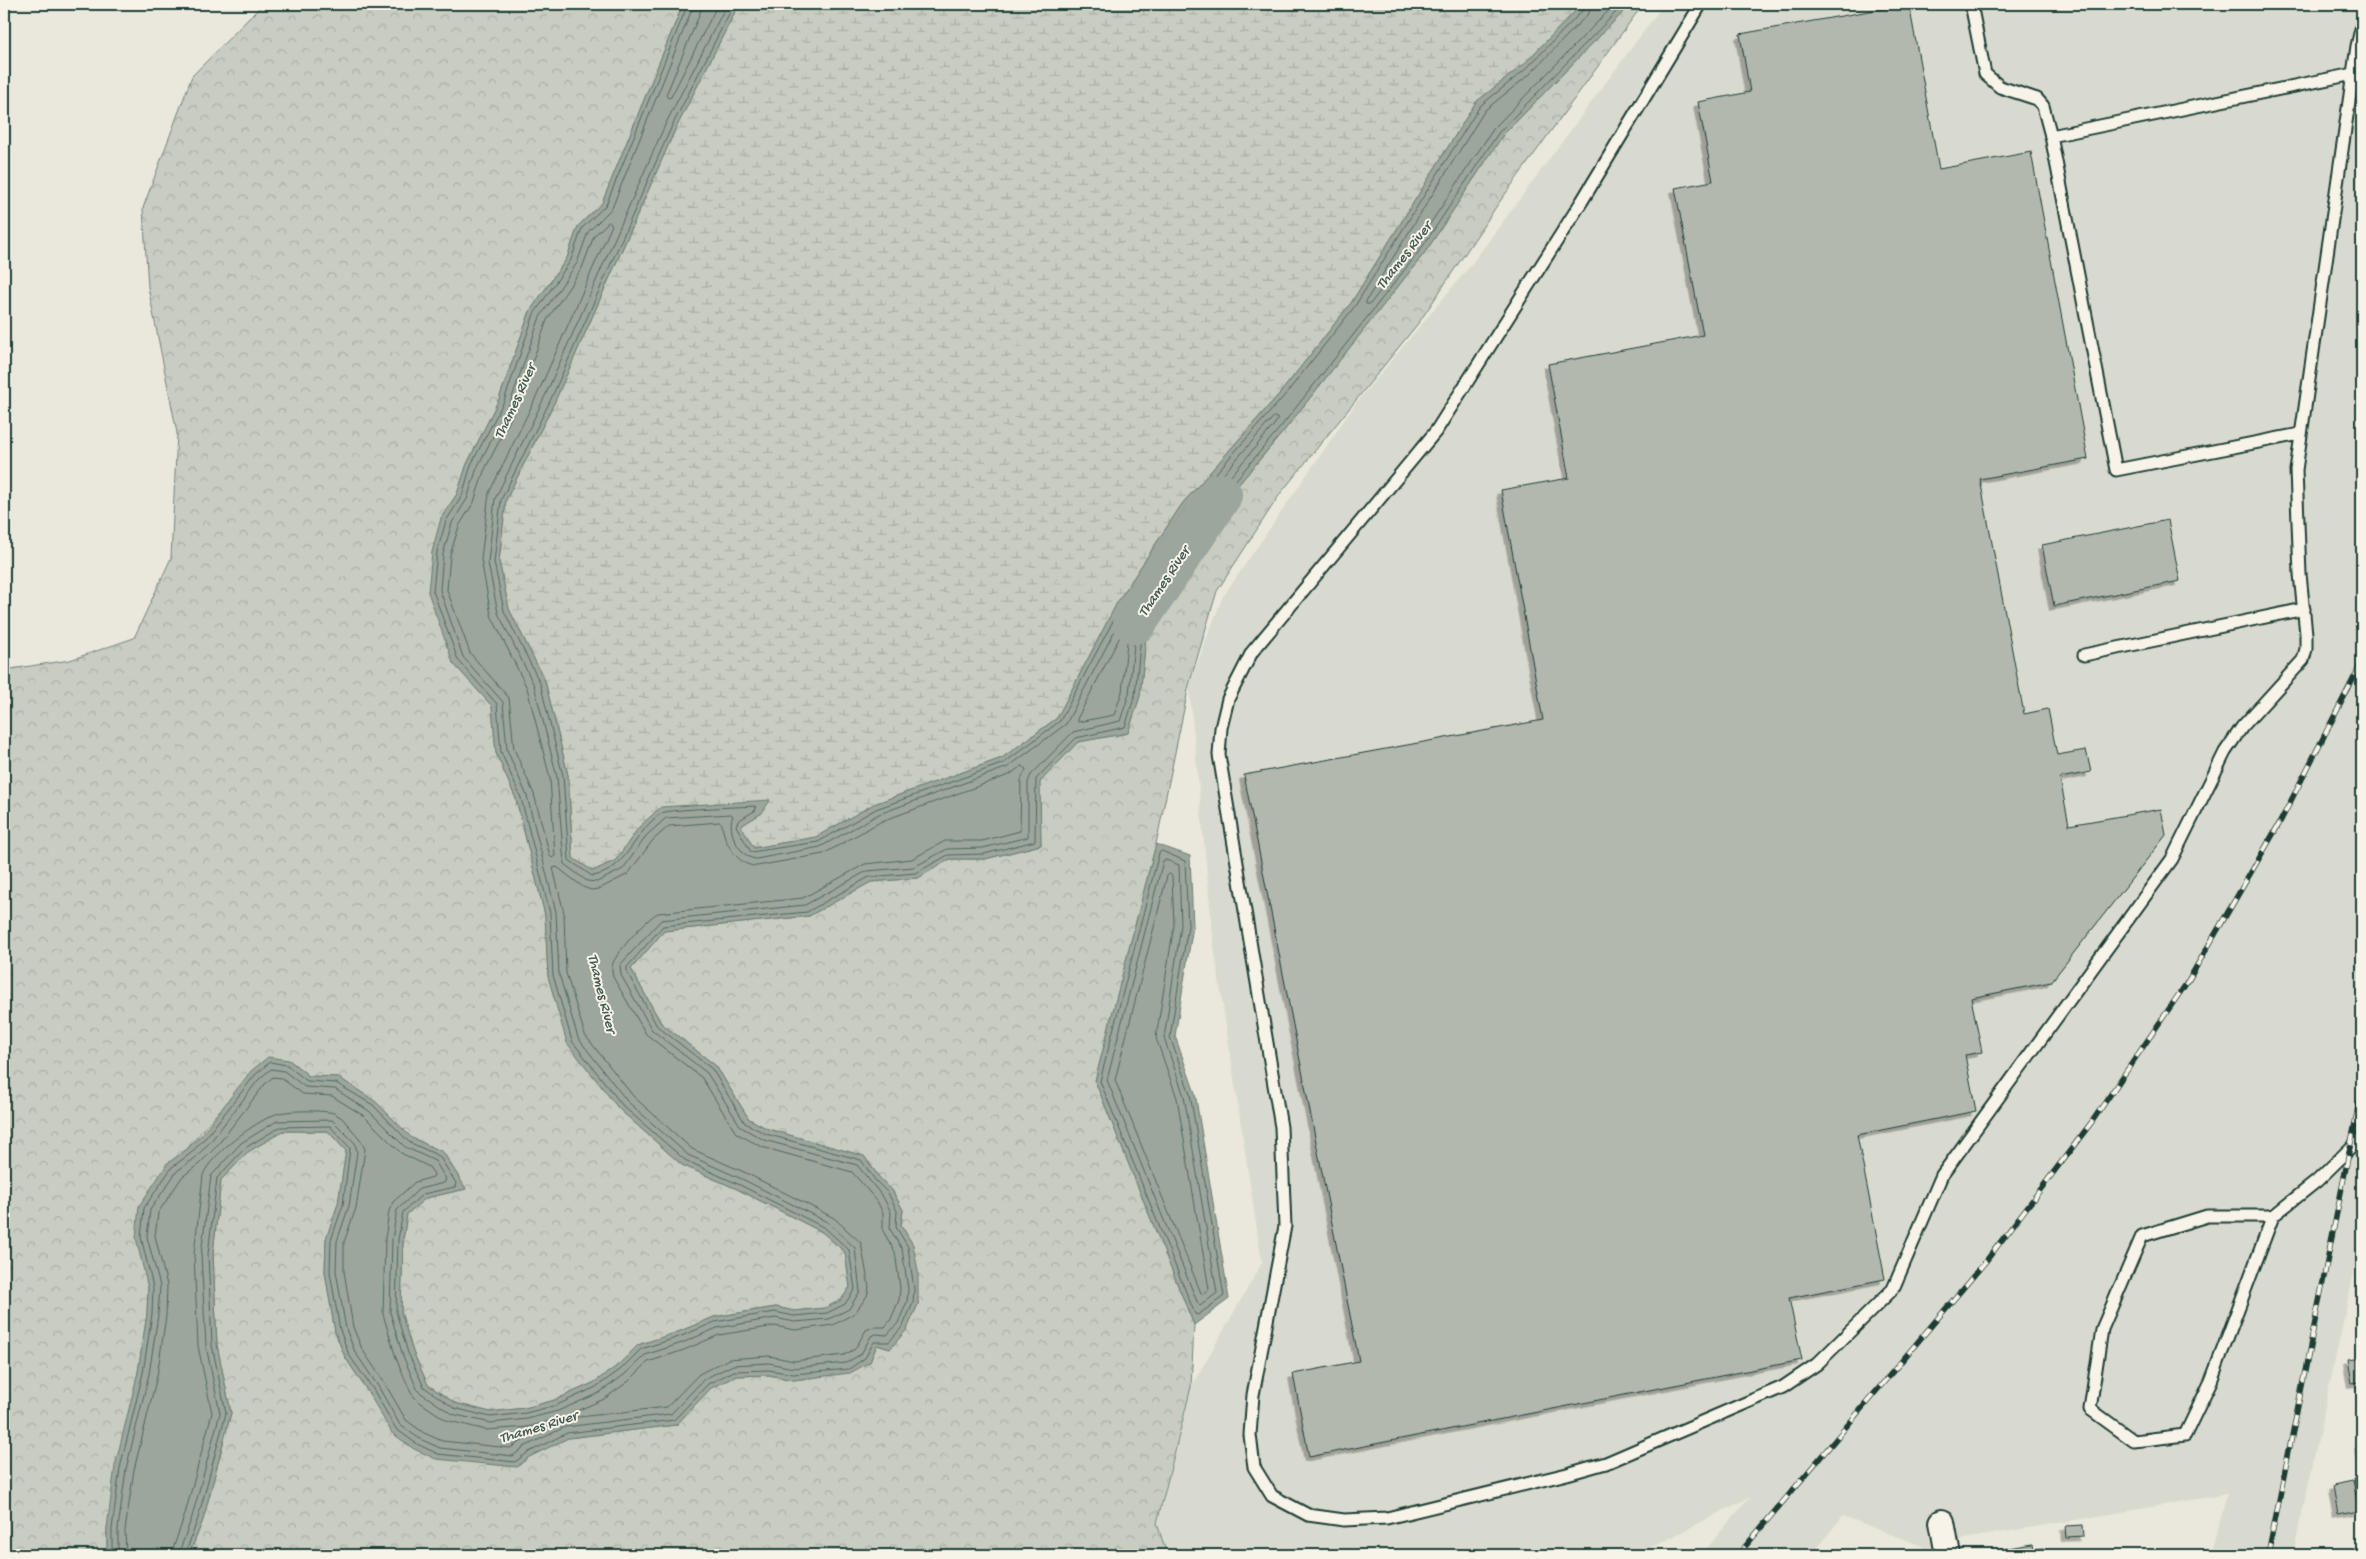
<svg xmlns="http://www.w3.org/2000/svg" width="2366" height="1559" font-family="'Gochi Hand',sans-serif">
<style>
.built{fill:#d9dacf}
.forest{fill:url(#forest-crowns);stroke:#74847a}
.wetland{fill:url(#wetland-marsh);stroke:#74847a}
.water{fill:#9ca69c;stroke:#6a7c72}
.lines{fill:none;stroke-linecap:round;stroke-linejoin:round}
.shore{stroke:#51675e;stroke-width:1}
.river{stroke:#9ca69c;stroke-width:44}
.building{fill:#b2b8ae;stroke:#1f3d34;filter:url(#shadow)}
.lane-casing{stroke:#1f3d34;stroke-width:15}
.street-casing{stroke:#1f3d34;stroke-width:28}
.lane{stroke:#f7f3e8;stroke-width:11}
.street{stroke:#f7f3e8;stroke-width:24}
.rail-casing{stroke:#1f3d34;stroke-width:5.5}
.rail{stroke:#f7f3e8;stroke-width:4;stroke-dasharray:11;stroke-linecap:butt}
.labels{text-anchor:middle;stroke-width:4;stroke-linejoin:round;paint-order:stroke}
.water-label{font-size:15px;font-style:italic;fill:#445c53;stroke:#f7f3e8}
</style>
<defs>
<pattern id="forest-crowns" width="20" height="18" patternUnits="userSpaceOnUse" patternTransform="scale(1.25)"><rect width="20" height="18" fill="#c8ccc1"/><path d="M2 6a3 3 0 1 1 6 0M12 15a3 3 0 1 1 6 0" fill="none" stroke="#abb0a6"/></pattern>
<pattern id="wetland-marsh" width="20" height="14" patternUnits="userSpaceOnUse" patternTransform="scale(1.25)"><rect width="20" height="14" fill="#c8ccc1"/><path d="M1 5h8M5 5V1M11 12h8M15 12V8" fill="none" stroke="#abb0a6"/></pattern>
<filter id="shadow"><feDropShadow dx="-4.5" dy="4.5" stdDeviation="0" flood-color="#0004"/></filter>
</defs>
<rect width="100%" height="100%" fill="#eae8dd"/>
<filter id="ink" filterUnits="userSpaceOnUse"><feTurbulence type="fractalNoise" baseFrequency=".02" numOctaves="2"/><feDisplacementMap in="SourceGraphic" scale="10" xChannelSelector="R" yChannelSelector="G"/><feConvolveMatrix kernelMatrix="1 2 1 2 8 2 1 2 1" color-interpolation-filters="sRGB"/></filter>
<g filter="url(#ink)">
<polygon class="built" points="1664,4 2362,4 2362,1235 2293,1555 2211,1555 2227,1494 1964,1539 1927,1548 1843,1516 1811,1555 1701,1555 1750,1497 1637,1555 1167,1555 1157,1523 1191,1387 1262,1263 1214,947 1189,685 1222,598 1356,403 1470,266"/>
<g class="forest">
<polygon points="263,4 683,4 602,203 578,226 567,258 530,311 499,399 467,464 457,494 441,518 453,663 492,706 496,753 516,799 545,915 548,976 568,1043 619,1109 682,1165 737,1189 822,1232 845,1252 850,1287 841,1300 825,1308 794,1311 776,1307 714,1317 678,1332 638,1345 617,1366 593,1383 555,1400 525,1408 490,1412 455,1403 428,1385 413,1352 401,1312 403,1240 407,1214 425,1198 466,1189 443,1152 412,1138 376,1102 338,1077 309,1076 289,1060 219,1111 186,1150 168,1163 157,1180 145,1271 148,1288 147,1314 138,1372 107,1528 107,1555 4,1555 4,670 70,660 134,638 171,558 177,433 148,287 143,208 192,76"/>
<polygon points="1631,4 1643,4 1498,204 1420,321 1280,494 1217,591 1189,685 1156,844 1095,1081 1194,1325 1191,1387 1157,1523 1167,1555 189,1555 203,1520 231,1413 217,1345 213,1253 221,1180 248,1152 283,1131 328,1131 346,1151 338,1204 326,1239 325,1272 335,1332 345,1357 368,1392 517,1467 529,1457 568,1438 676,1425 711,1388 736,1376 769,1375 793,1380 816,1377 870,1362 877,1345 890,1349 907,1329 918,1304 913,1245 901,1225 903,1210 892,1190 879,1177 864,1156 768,1129 749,1119 716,1066 661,1023 631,969 664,931 809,916 871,882 918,878 950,859 985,859 1041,845 1039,782 1078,742 1128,733 1140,696 1146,637 1172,563 1283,432 1426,251 1503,135"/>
</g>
<polygon class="wetland" points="739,4 1582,4 1523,65 1476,102 1351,303 1281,392 1182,504 1117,603 1057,718 1002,758 874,804 816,837 754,848 740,826 762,813 639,827 616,860 593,871 573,859 568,775 545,681 509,609 499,561 506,500 555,401 675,130"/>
<g class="water">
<polygon points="683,4 739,4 675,130 555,401 506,500 499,561 509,609 545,681 568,775 573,858 593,871 616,860 639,827 661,807 770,800 762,813 741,826 754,848 816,837 874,804 1002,758 1057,718 1117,603 1182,504 1281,392 1351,303 1476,102 1523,65 1582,4 1631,4 1503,135 1426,251 1283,432 1172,563 1146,637 1140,696 1128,733 1078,742 1040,782 1041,845 985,859 950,859 918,878 871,882 809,916 664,931 631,969 661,1023 716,1066 749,1119 768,1129 864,1156 879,1177 892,1190 903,1210 901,1225 913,1245 918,1271 918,1304 907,1329 890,1349 877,1345 870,1362 850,1373 793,1380 769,1375 736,1376 711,1388 676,1425 568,1438 529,1457 517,1467 436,1459 414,1449 392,1433 368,1392 345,1357 335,1332 325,1272 326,1239 338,1204 346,1151 328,1131 283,1131 248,1152 221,1180 213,1253 217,1345 231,1413 203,1520 189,1555 107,1555 107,1528 115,1466 138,1372 147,1314 148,1288 136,1238 139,1206 168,1163 186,1150 202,1134 251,1071 268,1057 289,1060 309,1076 338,1077 376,1102 412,1138 443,1152 466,1189 426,1198 407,1214 403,1240 401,1312 413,1352 428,1385 455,1403 490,1412 525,1408 555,1400 593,1383 617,1366 638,1345 678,1332 714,1317 776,1307 794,1311 825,1308 841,1300 850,1287 845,1252 822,1232 737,1189 682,1165 619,1109 567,1043 548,976 545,915 516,799 496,753 492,706 453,663 428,592 432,552 441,518 457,494 467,464 499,399 530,311 567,258 578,226 602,203"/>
<polygon points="1156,844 1190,856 1193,926 1175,1036 1195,1093 1229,1299 1194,1325 1095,1081"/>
</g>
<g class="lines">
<g class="shore">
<polyline points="702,4 700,13 666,95 668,98 671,97 718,4"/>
<path d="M734,4L671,128L551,399L501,500L494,562L504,611L540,683L563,776L569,860L592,876C627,872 635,829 662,813C669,809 742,807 755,806L756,810L738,821L736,826L751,852L818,842L876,809L1004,763L1060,721L1121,606L1186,507L1285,395L1355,306L1480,106L1526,69L1584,9L1585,4"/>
<polyline points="1592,4 1589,13 1530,74 1485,110 1366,301 1366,304 1370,304 1416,245 1494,128 1615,4"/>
<polygon points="609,222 612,225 538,393 489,493 481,559 491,615 527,688 550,778 555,856 552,858 550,856 534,794 514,749 509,698 470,653 447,590 450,555 459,526 474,502 484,471 517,406 547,320 582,268 594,236"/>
<polygon points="1274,417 1278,419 1274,425 1181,535 1177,535 1177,532 1191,511"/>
<polygon points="1126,630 1128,633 1122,692 1114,715 1078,722 1077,719 1123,631"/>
<path d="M1022,766L1026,769L1021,780L1020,831L982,841H945L912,859L865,864L803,898L658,913C647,918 619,950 614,961C611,966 612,971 613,977L646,1034L702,1078L736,1133L762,1147L852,1172L877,1201L883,1213V1231L895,1252L900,1288L899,1300L891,1319L885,1327H873L866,1330L855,1349L844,1355L794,1361L769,1356L729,1359L699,1374L667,1407L570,1418V1414L604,1399L629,1381L648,1362L684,1350L719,1335L775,1326L795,1330L833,1325L855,1313L867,1296L869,1287L861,1243L834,1218L746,1173L692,1149L633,1096L585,1035L566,973L564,913L553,868L557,867L583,887L591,890L599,889L628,874L653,840L669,826L720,822L722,824C723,841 738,867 757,866L823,854L882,821L1009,775Z"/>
<polygon points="1162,851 1185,861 1188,926 1170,1037 1190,1094 1224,1296 1198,1315 1195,1314 1100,1081 1159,853"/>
<polygon points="1166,860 1179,865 1181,926 1164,1038 1184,1096 1217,1293 1200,1306 1198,1304 1107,1080 1163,861"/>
<polygon points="1170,874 1172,876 1174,925 1156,1038 1177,1098 1209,1289 1204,1294 1201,1293 1115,1080 1167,876"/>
<polyline points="112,1555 112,1529 120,1468 143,1373 152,1314 153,1287 141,1237 144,1208 172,1167 190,1154 206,1137 255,1075 270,1062 287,1065 307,1081 336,1083 373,1105 409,1142 439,1156 456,1183 455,1187 423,1194 403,1212 398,1240 396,1312 408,1353 424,1387 454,1408 490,1417 526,1413 557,1405 596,1387 620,1370 641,1349 679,1337 715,1322 775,1312 794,1316 827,1313 845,1304 855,1289 849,1250 825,1228 740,1185 685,1160 623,1106 572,1041 553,975 550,913 521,798 501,752 497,704 458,660 433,591 437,552 446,521 462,496 471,465 504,401 534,314 571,260 582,228 606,205 688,4"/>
<polyline points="118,1555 118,1529 126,1469 149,1374 158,1315 160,1286 147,1237 150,1210 177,1171 194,1159 211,1141 259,1079 271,1069 284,1071 305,1087 335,1089 369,1111 405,1147 435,1161 446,1179 444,1183 419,1189 397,1210 392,1239 390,1312 403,1356 418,1391 452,1414 491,1423 527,1419 558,1411 599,1393 624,1375 645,1355 682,1343 717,1328 775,1318 795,1322 829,1319 849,1309 860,1291 855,1248 829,1223 742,1179 688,1155 627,1101 578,1038 559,974 556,912 527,796 507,750 503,702 463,657 440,590 443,554 452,523 467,499 477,468 510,403 540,317 577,263 588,232 612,208 694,4"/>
<path d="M126,1555L125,1530L134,1470L157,1376L166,1316L167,1285L155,1236L158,1213L182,1177L199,1164L216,1147L265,1084L273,1077L281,1078L303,1094L332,1096L364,1116L401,1153L429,1167L434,1174L433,1177L415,1182L393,1202L389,1211L385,1239L383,1314L396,1358L411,1393L417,1400L446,1420L486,1430L528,1427L549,1421L552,1424L510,1448L442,1441L424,1433L406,1420L384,1382L362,1349L353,1327L344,1271V1242L356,1208L365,1149L360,1139L342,1118L334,1113C323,1110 287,1110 276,1114C255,1122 211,1154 203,1175L194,1254L198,1346L212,1413L185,1514L171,1555"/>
<path d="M178,1555L192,1517L220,1413L206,1346L201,1254L211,1176L241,1143L277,1121L332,1120L355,1143L357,1152L349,1206L337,1241L336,1271L346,1329L355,1352L378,1386L400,1425L420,1439L440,1448L513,1456L524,1447L565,1427L671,1414L704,1379L733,1365L769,1363L793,1368L846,1363L861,1354L871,1336L876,1334L887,1335L898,1323L907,1302L908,1289L902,1249L890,1229L891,1212L883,1197L857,1165L764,1140L741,1127L707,1073L652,1030L621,975L620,965L661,920L805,905L867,871L914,867L947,849L983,848L1028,837V782L1031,775L1073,732L1120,721L1129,694L1135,634L1157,571L1155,568L1126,609L1066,724L1008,767L879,814L820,847L756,859C740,858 726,830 733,816L731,814L666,818L647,835L623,869L597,882L587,881L564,864L557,777L534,685L498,613L488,563L495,499L545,396L665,125L727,4"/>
<polyline points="185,1555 198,1518 226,1413 212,1345 208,1254 217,1178 245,1148 280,1127 330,1126 350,1148 343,1205 331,1240 330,1272 340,1330 349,1355 373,1389 396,1429 417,1444 438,1454 515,1462 527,1453 567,1433 674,1420 708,1384 734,1371 769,1370 793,1374 849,1369 865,1358 874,1342 889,1342 903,1326 913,1303 914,1289 908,1247 896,1227 897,1211 888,1193 875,1180 861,1160 766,1134 745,1123 712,1069 657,1026 627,972 627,967 663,926 807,912 869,877 916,873 948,855 984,854 1035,841 1036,779 1076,738 1125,727 1135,695 1141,635 1168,560 1279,429 1421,249 1499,132 1624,4"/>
</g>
<polyline class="river" points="1135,622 1220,495"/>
</g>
<g class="building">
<polygon points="1909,4 1939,169 2031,152 2088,459 1980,479 2024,714 2048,709 2057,755 2086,750 2091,772 2060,778 2069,825 2161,809 2166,835 2051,982 1971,998 1982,1052 1965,1055 1976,1111 1857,1135 1885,1279 1789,1298 1802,1360 1309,1457 1293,1374 1359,1361 1244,775 1543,720 1501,490 1569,478 1548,364 1703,335 1675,188 1713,181 1698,102 1750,92 1740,34"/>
<polygon points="2168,520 2180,581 2054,606 2042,545"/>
<polygon points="2360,1282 2362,1282 2362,1304 2361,1304"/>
<polygon points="2362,1358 2362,1396 2360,1382 2352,1383 2348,1360"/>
<polygon points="2359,1443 2362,1443 2362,1464"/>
<polygon points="2362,1479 2362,1488 2356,1489 2354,1480"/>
<polygon points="2353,1482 2359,1510 2338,1514 2333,1486"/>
<polygon points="2083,1525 2084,1536 2066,1537 2065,1526"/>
<polygon points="2032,1544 2033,1549 2043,1548 2044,1555 1993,1555 1992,1551"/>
</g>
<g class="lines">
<g class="lane-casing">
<g id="lane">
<polyline points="1701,4 1582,201 1436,431 1252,652 1228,699 1221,728 1219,755 1281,1127 1285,1226 1253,1395 1250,1435 1254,1467 1272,1496 1308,1515 1344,1520 1387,1518 1567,1474 1606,1463 1783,1387 1817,1364 1893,1289 1942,1175 2172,859 2225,752 2242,727 2303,660 2306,649 2306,634 2300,574 2296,470 2357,46 2362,25"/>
<polyline points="1971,4 1985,74 2000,87 2037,99 2043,106 2051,136"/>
<polyline points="2300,434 2116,470 2051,136 2353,74"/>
<polyline points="2084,655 2304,609"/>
<polyline points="2273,1216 2207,1216 2142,1236 2102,1329 2090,1409 2134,1441 2185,1435 2211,1381 2273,1216 2317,1181 2362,1137"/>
</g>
</g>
<g class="street-casing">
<polyline id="street" points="1942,1522 1948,1555"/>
</g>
<use href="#lane" class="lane"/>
<use href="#street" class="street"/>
<g class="rail-casing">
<g id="rail">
<polyline points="1738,1555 1986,1261 2091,1123 2188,981 2279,824 2362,662"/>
<polyline points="2268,1555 2362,1088"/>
</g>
</g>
<use href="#rail" class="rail"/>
</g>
</g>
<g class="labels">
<g class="water-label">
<text transform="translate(1403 255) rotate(-52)" y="5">Thames River</text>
<text transform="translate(514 401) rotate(-65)" y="5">Thames River</text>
<text transform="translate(1163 581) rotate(-56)" y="5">Thames River</text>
<text transform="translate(603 993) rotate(76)" y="5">Thames River</text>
<text transform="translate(538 1426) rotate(-17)" y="5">Thames River</text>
</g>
</g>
<rect width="2366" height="1559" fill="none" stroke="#f7f3e8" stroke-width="20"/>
<rect x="10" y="10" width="2346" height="1539" fill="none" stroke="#1f3d34" stroke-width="2" filter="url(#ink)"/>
</svg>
